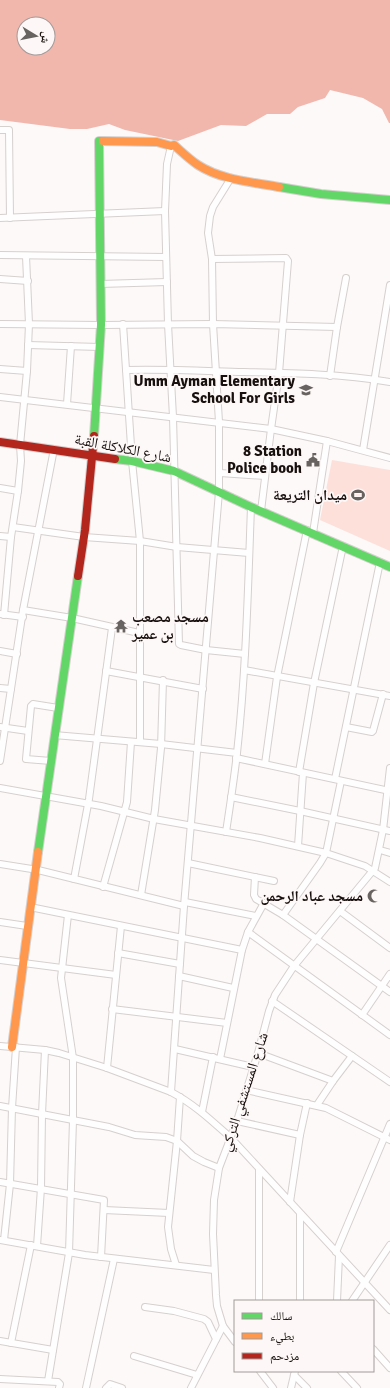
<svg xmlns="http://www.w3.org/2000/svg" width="390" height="1388" font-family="Signika,'Noto Naskh Arabic',sans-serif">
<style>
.green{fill:#fde0da}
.water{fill:#f1b7ad;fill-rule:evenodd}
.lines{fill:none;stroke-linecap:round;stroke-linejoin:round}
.street-casing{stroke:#d6d0cf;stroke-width:8}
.fast-casing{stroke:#d6d0cf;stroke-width:10}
.slow-casing{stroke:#d6d0cf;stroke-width:10}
.jam-casing{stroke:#d6d0cf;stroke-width:10}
.street{stroke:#fffefe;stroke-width:6}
.fast{stroke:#63d668;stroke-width:8}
.slow{stroke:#ff974d;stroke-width:8}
.jam{stroke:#b3261e;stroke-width:8}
.labels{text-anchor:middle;stroke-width:3.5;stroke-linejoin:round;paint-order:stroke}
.poi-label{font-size:15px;font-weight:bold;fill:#18100f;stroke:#fdf8f7;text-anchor:end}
.street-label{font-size:15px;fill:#18100f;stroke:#fdf8f7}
</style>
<rect width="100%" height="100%" fill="#fcf9f8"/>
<polygon class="green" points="332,460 390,470 390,551 320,520"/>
<path class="water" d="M0,0H390V123H389L382,109L363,98L330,90L325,98L298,107L290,114H267L246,126L221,125L178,141L125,130L109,124L87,129H70L0,120ZM24,24H48V48H24Z"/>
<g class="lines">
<g class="street-casing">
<g id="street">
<polyline points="0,130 9,130 10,218"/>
<polyline points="171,146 167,164 165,211 168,324 173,417 179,644 181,645 206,650 245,654"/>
<polyline points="0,218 165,211"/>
<polyline points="0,255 166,257"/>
<polyline points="212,259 286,258 288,261 279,373 271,429 261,511"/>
<polyline points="0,279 28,281"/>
<polyline points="100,284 167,282"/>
<polyline points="0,324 101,325 213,324 337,327"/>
<polyline points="123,324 132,461 140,541 140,742"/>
<polyline points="28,345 100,347"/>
<polyline points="0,369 27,371"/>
<path d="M126,370C166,369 205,371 244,372C293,373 342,374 390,382"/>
<polyline points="330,376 337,327 346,278"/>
<polyline points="0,397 271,429 327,441 390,458"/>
<polyline points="67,404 71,346"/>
<polyline points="363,450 390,285"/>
<polyline points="220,473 265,476"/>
<polyline points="0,488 18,491"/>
<polyline points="13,527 84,537 140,541 177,547 249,553"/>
<polyline points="313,533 327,441"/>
<polyline points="0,536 11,537"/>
<polyline points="23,610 72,618 139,633"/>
<polyline points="0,614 23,617"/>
<polyline points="4,615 11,537 18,491 21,461 20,445 27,371 29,324 26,256"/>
<polyline points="0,651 17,654"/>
<polyline points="244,670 390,696"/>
<polyline points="106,671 203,689"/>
<polyline points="0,688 11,689"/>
<polyline points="0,727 28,731"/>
<polyline points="346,727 372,732 373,731 383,694"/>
<polyline points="54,735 161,744 237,753"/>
<polyline points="236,758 390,791"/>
<polyline points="0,761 23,610 54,449"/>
<polyline points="51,761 26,759 31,706 33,704 58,708"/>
<polyline points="265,764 277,677 307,530"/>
<polyline points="299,772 314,683 343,546"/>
<polyline points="335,779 380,562"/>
<polyline points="0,788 101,806 154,819 260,838 326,853 365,866 390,882"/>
<polyline points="231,797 300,811 390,831"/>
<path d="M226,832C230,806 234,780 237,753C246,672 248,589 251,507"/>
<polyline points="298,846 303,773"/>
<polyline points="380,850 390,853"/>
<polyline points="188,863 274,881"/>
<polyline points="0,864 38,870 184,906"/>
<polyline points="255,877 254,895 256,899 283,915 390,992"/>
<polyline points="74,879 89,799 112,628"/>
<polyline points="103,887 127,802 131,742"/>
<polyline points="141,895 155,810 161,748 163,680"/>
<polyline points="185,902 256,916"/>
<polyline points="30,907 242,950"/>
<polyline points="340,911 390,948"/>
<polyline points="283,915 320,863 326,853 341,781"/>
<polyline points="0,922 27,926"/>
<polyline points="248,932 390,1035"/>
<polyline points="118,953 180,964"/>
<polyline points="0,960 116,975"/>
<polyline points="179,976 233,988"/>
<polyline points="272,1001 390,1082"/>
<polyline points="112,1009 227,1023"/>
<polyline points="362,1015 390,974"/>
<path d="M0,1046L45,1050L59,1053L107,1068L171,1092C194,1104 212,1121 231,1138L390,1310"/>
<polyline points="175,1049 253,1067"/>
<polyline points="258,1053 333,1081"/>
<polyline points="220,1059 242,950 248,932 264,903"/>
<polyline points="107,1068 121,926"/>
<polyline points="246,1090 326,1108 390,1140"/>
<polyline points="171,1092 184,906 219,492 219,422 213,324 212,259 208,233 210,216 213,207 231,178"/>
<polyline points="317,1105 333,1081 352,1056"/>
<polyline points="0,1106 109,1127 135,1135 166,1137 177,1141 193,1156 204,1162 219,1168"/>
<polyline points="202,1112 213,1057"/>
<polyline points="237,1121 300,1135"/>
<polyline points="0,1182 104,1200 101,1257"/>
<polyline points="290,1202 300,1135 307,1103"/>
<polyline points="104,1210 169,1213"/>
<polyline points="0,1240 85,1255 214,1270"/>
<polyline points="4,1240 10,1184 12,1108 16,1047"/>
<polyline points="37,1246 41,1188 42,1114 45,1050"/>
<polyline points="336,1252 390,1124"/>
<polyline points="176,1265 171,1249 168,1227 177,1141 180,1097"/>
<polyline points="259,1301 259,1169"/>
<polyline points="300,1301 300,1214"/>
<polyline points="337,1301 339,1256"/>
<polyline points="352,1301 390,1245"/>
<polyline points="145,1307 174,1311 204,1319 208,1322 216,1339"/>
<polyline points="0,1341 53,1350"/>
<polyline points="235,1342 223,1326 217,1306 216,1295 213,1234 214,1200 219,1168 237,1121 258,1053 269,1011 275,995 294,966 375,868 383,830 390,768"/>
<polyline points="11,1343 31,1245"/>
<polyline points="373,1349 390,1368"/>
<polyline points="134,1356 197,1375"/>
<polyline points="260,1371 273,1388"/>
<polyline points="341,1371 357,1388"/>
<polyline points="294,1375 307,1388"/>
<polyline points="0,1379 58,1382 60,1384 59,1388"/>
<polyline points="48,1381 69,1253 73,1120 73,1058 61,978 68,915"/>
<polyline points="86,1388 114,1259"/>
<polyline points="106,1388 110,1384 122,1388"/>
<polyline points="191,1388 223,1326"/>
<polyline points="291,1388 295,1371"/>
</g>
</g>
<g class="fast-casing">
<g id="fast">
<polyline points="279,187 321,194 390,200"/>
<polyline points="94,436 101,325 99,141 103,141"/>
<polyline points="115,459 132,461 174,471 251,507 390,567"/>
<polyline points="38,852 78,576"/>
</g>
</g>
<g class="slow-casing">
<g id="slow">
<path d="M103,141L157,142L171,146L174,145C182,152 189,159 198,165C221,180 252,182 279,187"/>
<polyline points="12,1047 38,852"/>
</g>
</g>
<g class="jam-casing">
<g id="jam">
<polyline points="0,442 115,459"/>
<polyline points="78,576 85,530 94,436"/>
</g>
</g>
<use href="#street" class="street"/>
<use href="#fast" class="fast"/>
<use href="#slow" class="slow"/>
<use href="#jam" class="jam"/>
</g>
<defs>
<g id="school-bare" transform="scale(1.08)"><path d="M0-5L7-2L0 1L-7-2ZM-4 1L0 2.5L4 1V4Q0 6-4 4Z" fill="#686261" stroke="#fdf8f7" stroke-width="2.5" paint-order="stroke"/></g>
<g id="civic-bare" transform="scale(1.08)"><path d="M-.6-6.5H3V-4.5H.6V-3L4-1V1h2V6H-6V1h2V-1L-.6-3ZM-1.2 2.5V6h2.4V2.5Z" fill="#686261" stroke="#fdf8f7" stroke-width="2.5" paint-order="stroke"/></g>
<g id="stadium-bare" transform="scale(1.08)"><path d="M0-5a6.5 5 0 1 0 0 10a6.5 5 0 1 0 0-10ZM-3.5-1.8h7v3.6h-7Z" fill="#686261" stroke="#fdf8f7" stroke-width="2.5" paint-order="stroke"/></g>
<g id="temple-bare" transform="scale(1.08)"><path d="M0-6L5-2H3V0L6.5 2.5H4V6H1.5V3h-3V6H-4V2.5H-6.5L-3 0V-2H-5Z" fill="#686261" stroke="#fdf8f7" stroke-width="2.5" paint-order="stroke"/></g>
<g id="mosque-bare" transform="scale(1.08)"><path d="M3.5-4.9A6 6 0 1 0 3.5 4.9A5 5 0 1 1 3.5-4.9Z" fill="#686261" stroke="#fdf8f7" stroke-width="2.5" paint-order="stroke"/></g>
</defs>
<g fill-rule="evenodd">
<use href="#school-bare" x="306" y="390"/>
<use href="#civic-bare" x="313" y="460"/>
<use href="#stadium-bare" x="358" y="495"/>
<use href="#temple-bare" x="121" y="626"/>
<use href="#mosque-bare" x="374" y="896"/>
</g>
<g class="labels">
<g class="poi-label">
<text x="295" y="386">Umm Ayman Elementary<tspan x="295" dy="17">School For Girls</tspan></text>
<text x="302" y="456">8 Station<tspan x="302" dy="17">Police booh</tspan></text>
<text x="347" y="500">ميدان التريعة</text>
<text x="132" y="622" text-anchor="start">مسجد مصعب<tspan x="132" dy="17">بن عمير</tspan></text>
<text x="363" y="901">مسجد عباد الرحمن</text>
</g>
<g class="street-label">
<text transform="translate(123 448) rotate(11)" y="5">شارع الكلاكلة القبة</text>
<text transform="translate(244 1092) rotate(-72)" y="5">شارع المستشفي التركي</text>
</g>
</g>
<rect x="234" y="1300" width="140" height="72" fill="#fdf8f7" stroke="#a19b9a"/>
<rect x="242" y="1313" width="20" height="6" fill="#63d668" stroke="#a19b9a"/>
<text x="270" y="1320" font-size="12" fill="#18100f">سالك</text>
<rect x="242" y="1333" width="20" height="6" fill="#ff974d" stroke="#a19b9a"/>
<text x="270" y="1340" font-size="12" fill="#18100f">بطيء</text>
<rect x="242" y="1353" width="20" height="6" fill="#b3261e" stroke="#a19b9a"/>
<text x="270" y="1360" font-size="12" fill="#18100f">مزدحم</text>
<g transform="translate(36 36) rotate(100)"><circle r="19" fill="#fdf8f7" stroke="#a19b9a"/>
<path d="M0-3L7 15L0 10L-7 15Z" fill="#686261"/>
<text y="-6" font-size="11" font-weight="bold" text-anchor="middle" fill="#18100f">ش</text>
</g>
</svg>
